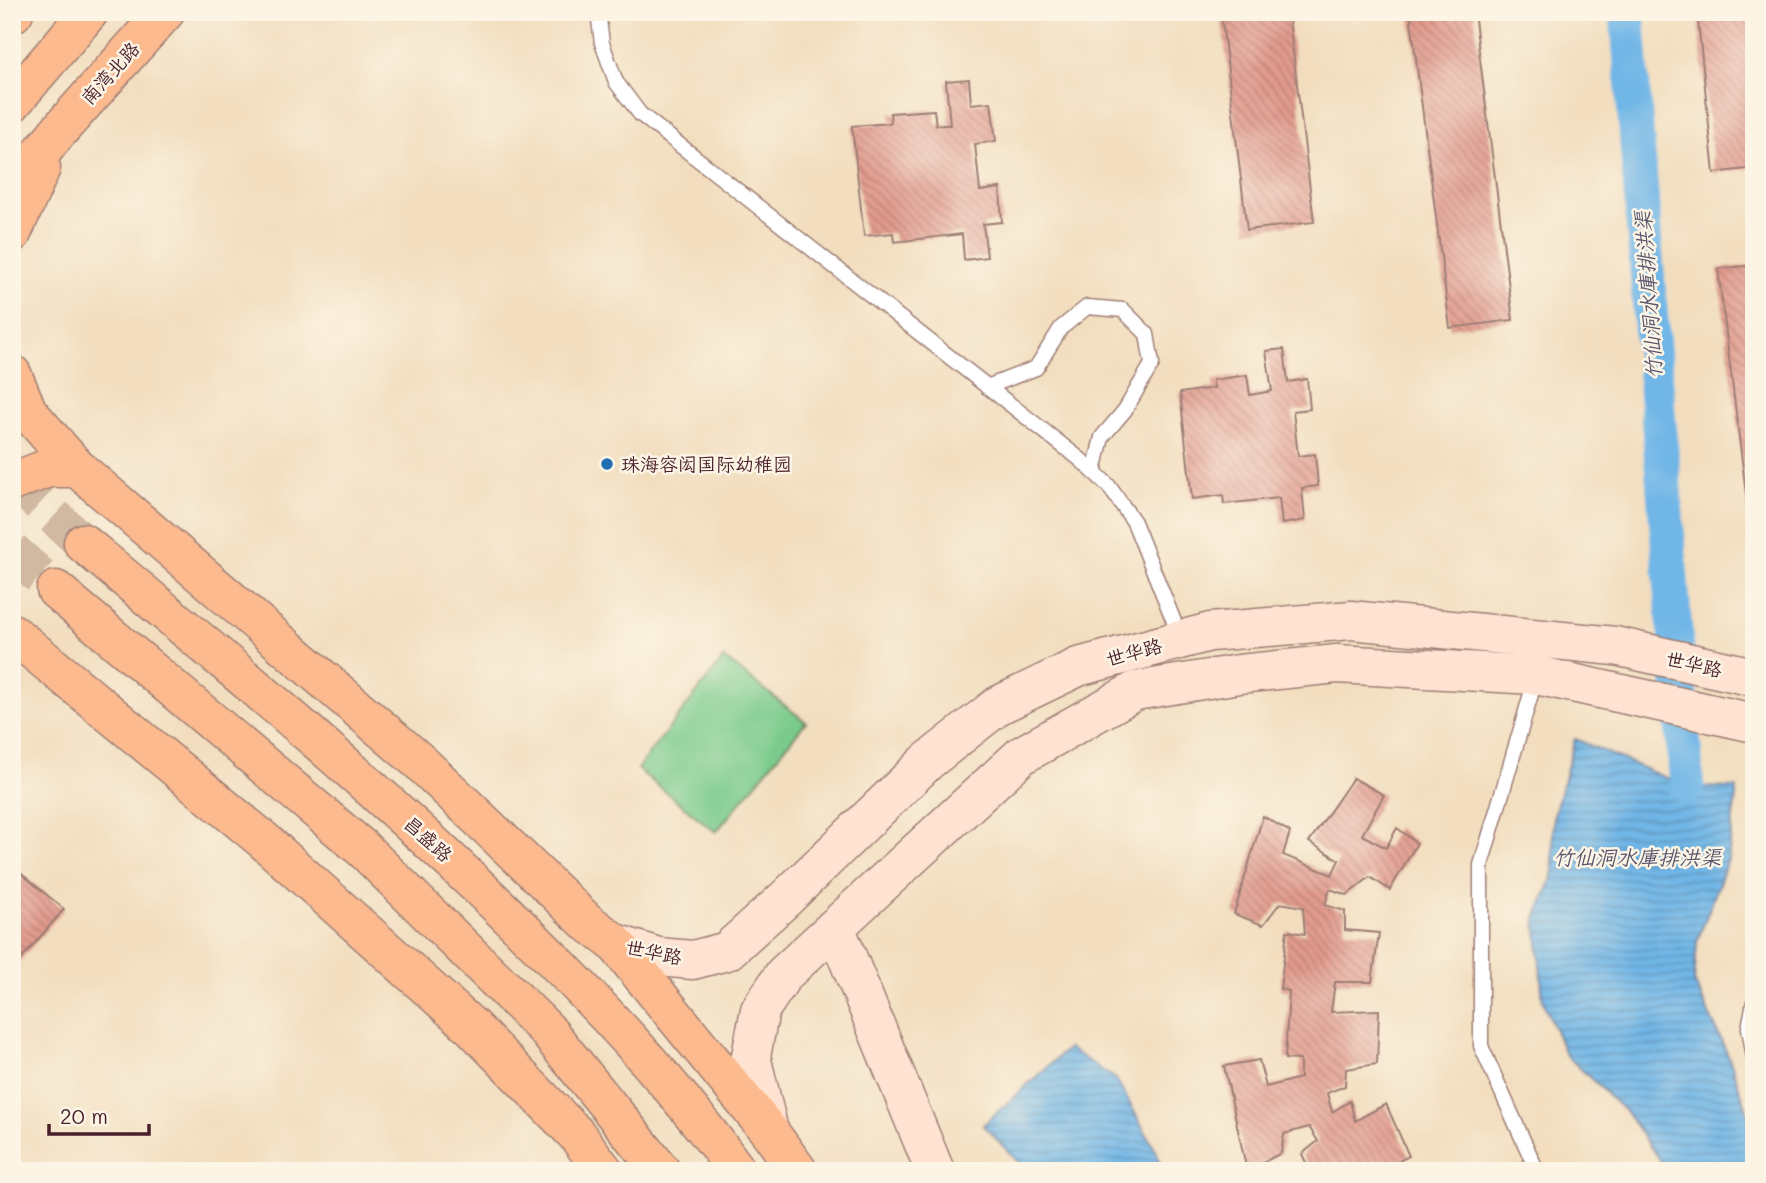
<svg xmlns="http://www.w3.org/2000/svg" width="1766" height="1183" font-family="Mali,'LXGW WenKai TC',sans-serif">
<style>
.pitch{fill:#79ca8b;stroke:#62745b;stroke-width:2}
.water{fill:url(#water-rules);stroke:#5d6a89;stroke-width:2}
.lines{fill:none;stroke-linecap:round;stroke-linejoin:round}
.canal{stroke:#70b6e7;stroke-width:35}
.building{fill:url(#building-back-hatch)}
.primary-tunnel{stroke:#d0b8a1;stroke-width:38;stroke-dasharray:38 19;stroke-linecap:butt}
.lane-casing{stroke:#9e7e75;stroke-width:17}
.secondary-casing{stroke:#9e7e75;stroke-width:41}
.primary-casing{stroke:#9e7e75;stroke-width:41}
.highway-casing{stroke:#9e7e75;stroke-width:41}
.lane{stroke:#fff;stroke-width:14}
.secondary{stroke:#fee3d2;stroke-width:38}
.primary{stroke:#fcba8e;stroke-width:38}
.highway{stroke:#fcba8e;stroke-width:38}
.poi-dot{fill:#1f6fb2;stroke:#fcf5e5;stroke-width:2.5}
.labels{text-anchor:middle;stroke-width:5;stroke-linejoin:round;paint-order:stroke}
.street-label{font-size:19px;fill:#4a1f2b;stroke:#fcf5e5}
.poi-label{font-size:19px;fill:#4a1f2b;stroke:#fcf5e5;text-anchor:start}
.water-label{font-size:21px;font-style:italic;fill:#57546d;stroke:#fcf5e5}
</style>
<defs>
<pattern id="water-rules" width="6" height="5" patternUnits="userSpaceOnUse" patternTransform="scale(1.75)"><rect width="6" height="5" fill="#70b6e7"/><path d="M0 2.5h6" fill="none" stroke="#5e93bb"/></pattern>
<pattern id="building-back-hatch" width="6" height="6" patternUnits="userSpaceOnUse" patternTransform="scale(1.75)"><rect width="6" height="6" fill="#e29b8e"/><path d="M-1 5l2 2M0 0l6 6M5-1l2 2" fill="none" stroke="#b97e74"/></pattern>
</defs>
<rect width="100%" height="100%" fill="#fcf5e5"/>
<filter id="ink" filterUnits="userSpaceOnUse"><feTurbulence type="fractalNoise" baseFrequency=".0143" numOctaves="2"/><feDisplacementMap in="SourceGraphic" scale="14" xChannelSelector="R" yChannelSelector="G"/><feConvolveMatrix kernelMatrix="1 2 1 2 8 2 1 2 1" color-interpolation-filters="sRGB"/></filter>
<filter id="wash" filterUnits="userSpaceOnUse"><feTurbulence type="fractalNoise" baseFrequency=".00686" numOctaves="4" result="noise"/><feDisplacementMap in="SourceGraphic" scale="28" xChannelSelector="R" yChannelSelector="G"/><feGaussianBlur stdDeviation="1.57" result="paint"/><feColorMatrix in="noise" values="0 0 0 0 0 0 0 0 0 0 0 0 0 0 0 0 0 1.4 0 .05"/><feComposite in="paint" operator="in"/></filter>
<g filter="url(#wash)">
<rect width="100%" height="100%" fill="#f2debf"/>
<polygon class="pitch" points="724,658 806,722 716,832 637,769"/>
<g class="water">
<polygon points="1575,739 1687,787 1737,788 1728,859 1697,942 1694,981 1730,1060 1754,1131 1754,1171 1667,1171 1626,1112 1565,1054 1543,1001 1536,918 1553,877 1553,818"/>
<polygon points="1068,1048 1116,1079 1157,1153 1161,1171 1027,1171 983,1125"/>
</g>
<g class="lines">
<polyline class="canal" points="1627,12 1687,787"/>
</g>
<g id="blocks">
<g class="building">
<polygon points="1221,12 1288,12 1314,222 1247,230"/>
<polygon points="1410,12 1474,12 1513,320 1450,328"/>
<polygon points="1697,12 1754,12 1754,168 1714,173"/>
<polygon points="969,79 971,104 991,102 996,141 975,144 980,191 1000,188 1002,222 983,224 987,257 964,260 962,234 894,242 893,233 864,236 852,126 891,123 890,113 934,110 936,125 950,125 946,81"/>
<polygon points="1754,265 1754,541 1752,541 1718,269"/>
<polygon points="1284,349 1288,382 1307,379 1310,409 1293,411 1298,456 1315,454 1318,486 1302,488 1305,520 1282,524 1279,498 1224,504 1223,495 1192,499 1180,393 1214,388 1213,380 1247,375 1250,395 1272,391 1266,351"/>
<polygon points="1353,778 1384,795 1362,835 1386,848 1397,828 1417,843 1390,890 1370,877 1347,895 1330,889 1325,905 1345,911 1345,930 1379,933 1372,982 1335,982 1331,1012 1379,1010 1377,1064 1346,1069 1345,1086 1327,1093 1332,1112 1350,1101 1355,1121 1386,1104 1409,1156 1378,1171 1369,1171 1366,1166 1358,1171 1310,1171 1302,1154 1318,1141 1309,1127 1284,1134 1281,1153 1247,1171 1224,1066 1259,1060 1266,1087 1300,1078 1300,1060 1285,1059 1289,991 1280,989 1287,931 1305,934 1303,907 1280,903 1263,925 1234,914 1263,816 1290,832 1283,855 1332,875 1339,860 1309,842"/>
<polygon points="12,866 64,909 12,970"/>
</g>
</g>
</g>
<g filter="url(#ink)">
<use href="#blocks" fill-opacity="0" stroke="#9e7e75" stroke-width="2"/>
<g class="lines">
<g class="primary-tunnel">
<polyline points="12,478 83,543"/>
<polyline points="12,551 56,590"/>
</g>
<g class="lane-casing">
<g id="lane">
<polyline points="598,12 602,43 616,82 640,114 1081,460 1108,485 1134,522 1181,639"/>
<polyline points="987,387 1036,368 1061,328 1087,307 1123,310 1147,334 1152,364 1125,410 1102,437 1094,472"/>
<polyline points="1536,677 1481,865 1481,1046 1537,1171"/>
<polyline points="1754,1002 1749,1028 1754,1058"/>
</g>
</g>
<g class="secondary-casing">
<g id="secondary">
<polyline points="835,927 935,1171"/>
<polyline points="615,943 658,957 693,960 727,951 784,900 928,761 999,705 1078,667 1210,632 1351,620 1615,646 1754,677"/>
<polyline points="769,1131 751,1056 760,1010 784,974 1022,755 1135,691 1239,674 1337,664 1536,675 1754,723"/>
</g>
</g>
<g class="primary-casing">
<g id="primary">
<polyline points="12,189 56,134 165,12"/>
<polyline points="12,233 41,168"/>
<polyline points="12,374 28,412 77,468 421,763 586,921 615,943 769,1131 798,1171"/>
<polyline points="12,482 48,468 77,468"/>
<path d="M83,543C233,668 384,793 523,930C600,1005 674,1084 737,1171"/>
<polyline points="56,590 363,849 546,1029 661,1171"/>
<polyline points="12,633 262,839 472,1027 576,1134 604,1171"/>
</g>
</g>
<g class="highway-casing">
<g id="highway">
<polyline points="12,14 14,12"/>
<polyline points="12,103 89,12"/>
</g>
</g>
<use href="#lane" class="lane"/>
<use href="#secondary" class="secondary"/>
<use href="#primary" class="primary"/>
<use href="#highway" class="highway"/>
</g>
</g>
<circle class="poi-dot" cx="607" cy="464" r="7"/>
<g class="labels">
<g class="street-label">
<text transform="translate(110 73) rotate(-48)" y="7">南湾北路</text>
<text transform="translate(1134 652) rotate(-15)" y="7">世华路</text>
<text transform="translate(1694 664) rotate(13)" y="7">世华路</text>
<text transform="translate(428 839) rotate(42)" y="7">昌盛路</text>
<text transform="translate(654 952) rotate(12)" y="7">世华路</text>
</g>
<g class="poi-label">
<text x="621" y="471">珠海容闳国际幼稚园</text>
</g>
<g class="water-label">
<text transform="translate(1649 295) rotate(-94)" y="7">竹仙洞水庫排洪渠</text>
<text x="1637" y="865">竹仙洞水庫排洪渠</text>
</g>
</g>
<rect width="1766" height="1183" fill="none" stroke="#fcf5e5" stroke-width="42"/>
<path d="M49 1124v10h100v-10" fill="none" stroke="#4a1f2b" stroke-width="3.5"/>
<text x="60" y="1124" font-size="21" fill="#4a1f2b" stroke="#fcf5e5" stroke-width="5" paint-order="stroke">20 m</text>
</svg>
